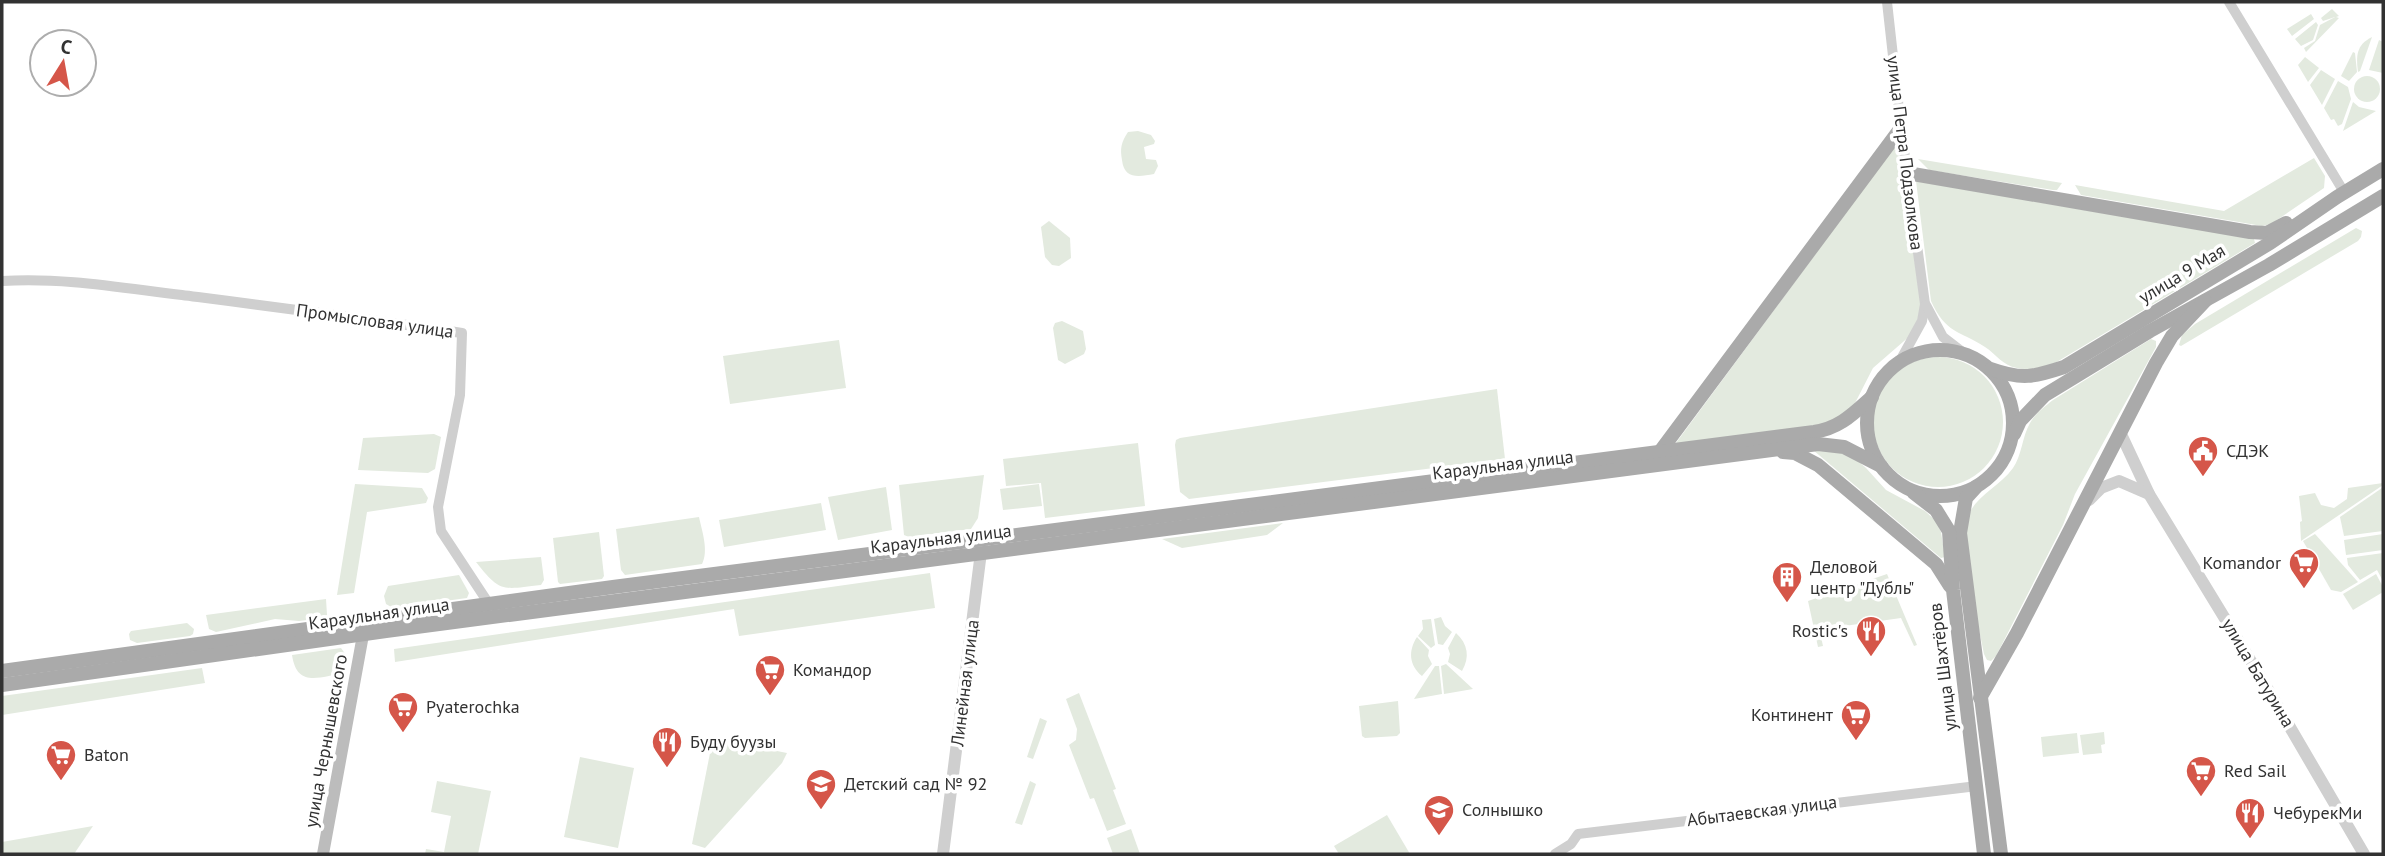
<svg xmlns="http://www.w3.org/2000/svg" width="2385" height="856" font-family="'PT Sans',sans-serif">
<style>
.green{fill:#e3eadf}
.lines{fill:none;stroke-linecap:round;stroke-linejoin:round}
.minor{stroke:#cfcfcf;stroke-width:10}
.tertiary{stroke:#cfcfcf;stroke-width:12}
.secondary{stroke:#bcbcbc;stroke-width:12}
.primary{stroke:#aaa;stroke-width:14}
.labels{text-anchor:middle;stroke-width:7;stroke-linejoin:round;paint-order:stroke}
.street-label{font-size:18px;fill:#323232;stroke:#fff}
.poi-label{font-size:18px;fill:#323232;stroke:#fff;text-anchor:start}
</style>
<rect width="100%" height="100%" fill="#fff"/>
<g class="green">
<polygon points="2332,9 2339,16 2336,17 2339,18 2306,52 2304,48 2315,41 2320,25 2335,17 2323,21 2321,18"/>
<polygon points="2311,14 2314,19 2292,36 2287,29"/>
<polygon points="2316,22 2318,25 2313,40 2301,46 2295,39"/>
<path d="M2372,37L2360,71L2358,72C2356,56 2356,45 2372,37Z"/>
<polygon points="2379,40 2383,42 2383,73 2369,70"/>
<polygon points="2353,52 2355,53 2357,72 2349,81 2341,76"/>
<polygon points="2305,57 2319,68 2308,82 2298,65"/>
<polygon points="2321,70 2335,79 2322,105 2310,85"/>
<circle cx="2367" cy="89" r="13"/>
<polygon points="2338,81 2348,87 2351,99 2342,124 2338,126 2334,119 2331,120 2324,108"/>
<polygon points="2353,102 2359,107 2376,111 2343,131"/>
<path d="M1138,131L1151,135L1155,141L1154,144L1144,147L1146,159L1156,160L1158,166L1154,174C1138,177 1124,179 1122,160C1120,148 1121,143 1128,132Z"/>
<polygon points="1898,142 1920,299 1921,311 1911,335 1873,368 1853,407 1833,423 1673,447"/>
<polygon points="2314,158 2325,176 2324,188 2271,224 2262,226 2081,195 2075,185 2224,211"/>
<polygon points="1918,159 2062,183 2057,190 2053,190 1929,170"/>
<path d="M1916,181L2254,239L2255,243L2055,363C2043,367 2030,371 2017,368C2003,366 1996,354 1985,347C1959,330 1946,334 1931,301Z"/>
<polygon points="1049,221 1070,238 1071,258 1059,266 1052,265 1045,257 1041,227"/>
<polygon points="2356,228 2362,231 2361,237 2358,241 2181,346 2179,345 2182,335 2195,324"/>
<polygon points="1062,321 1083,331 1086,349 1084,354 1065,364 1058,360 1053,328 1055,323"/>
<path d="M2151,339L2156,341V347L2075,494L2063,525L1996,656L1991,661L1987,660L1984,654C1978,621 1956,538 1971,510C1981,493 2001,485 2013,468C2022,455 2022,437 2030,423C2035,414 2044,407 2053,400Z"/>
<polygon points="839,340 846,388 730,404 723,356"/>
<circle cx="1938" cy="422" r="65"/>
<polygon points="1497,389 1505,459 1189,499 1180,492 1175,445 1176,440 1180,438"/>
<polygon points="434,434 441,437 435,469 428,473 358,470 363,438"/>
<polygon points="1138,443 1145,506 1045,518 1041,483 1006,486 1003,459"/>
<polygon points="1826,448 1851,455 1866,468 1886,490 1925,511 1936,521 1941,532 1945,557 1941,558 1813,450"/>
<polygon points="984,475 978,518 971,529 909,537 904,535 899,485"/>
<polygon points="2383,483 2383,485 2301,541 2300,522 2302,521 2299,496 2315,493 2321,505 2334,508 2347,499 2348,488"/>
<polygon points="355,484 422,488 428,498 426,503 367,512 354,593 337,595"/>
<polygon points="1039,484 1042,506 1003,510 1000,489"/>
<polygon points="886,487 892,530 838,540 828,497"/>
<polygon points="2382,488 2383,531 2344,536 2340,517"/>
<polygon points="821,503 826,530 724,547 719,520"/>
<path d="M699,517C702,531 709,551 702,564L625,575L621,570L616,529Z"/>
<polygon points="1283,523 1267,535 1182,548 1162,539"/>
<polygon points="599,532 604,576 602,579 560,584 558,582 553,538"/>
<polygon points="2315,534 2358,582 2341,592 2331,590 2303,541"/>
<polygon points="2383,534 2383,550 2346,555 2344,540"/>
<polygon points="2383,553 2383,581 2377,570 2360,580 2348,565 2347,558"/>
<path d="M541,557L544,580L541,585C503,589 501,594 476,562Z"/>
<polygon points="930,573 935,608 739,636 734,609 395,662 394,649"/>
<polygon points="1887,574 1917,645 1914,646 1901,618 1837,627 1836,624 1819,628 1823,646 1818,647 1808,601"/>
<polygon points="2376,574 2383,587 2383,592 2353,610 2343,594"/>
<polygon points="459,575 469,593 467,598 393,608 386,604 384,596 388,586"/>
<polygon points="326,599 327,615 324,618 299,621 275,619 216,632 209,629 206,615"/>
<polygon points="1441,617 1445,626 1452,632 1443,645 1438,644 1434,619"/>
<polygon points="1431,619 1435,645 1431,648 1418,636 1423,629 1422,620"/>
<polygon points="187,623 194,629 193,634 190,636 137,643 130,640 129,634 131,631"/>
<path d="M1456,633C1468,644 1470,657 1462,671L1448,662L1450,654L1448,648Z"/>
<path d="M1417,637L1429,650L1428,656L1432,664L1422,676C1409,665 1408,651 1417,637Z"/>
<path d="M341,648L346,655L344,673C319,677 297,688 292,655Z"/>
<polygon points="1446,664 1473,689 1444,694 1441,666"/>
<polygon points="1435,666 1439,666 1442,694 1414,699"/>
<polygon points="202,668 205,683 2,715 2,696"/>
<polygon points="1079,693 1116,789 1113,790 1126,824 1107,831 1094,798 1090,799 1069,745 1076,740 1077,729 1066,699"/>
<polygon points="1398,701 1400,733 1397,736 1365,738 1362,736 1359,706"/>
<polygon points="1040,718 1047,721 1033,759 1027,757"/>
<polygon points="2104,732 2105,744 2101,745 2102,753 2083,755 2080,735"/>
<polygon points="2077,733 2079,753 2043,757 2041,737"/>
<polygon points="713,738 787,753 782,763 705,848 692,844"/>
<polygon points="580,757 634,768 618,848 564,837"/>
<polygon points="437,781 491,791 478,854 425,854 426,849 444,852 451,816 431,812"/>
<polygon points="1030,781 1036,784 1022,825 1015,823"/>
<polygon points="1387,815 1410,854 1339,854 1334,846"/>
<polygon points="93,826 74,854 2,854 2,842"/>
<polygon points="1131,829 1140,854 1113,854 1107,838"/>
</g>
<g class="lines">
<g class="minor">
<polyline points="1887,2 1901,128 1925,304 1922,321 1900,361"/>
<polyline points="2229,2 2344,192"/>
<path d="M2,281C62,277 123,288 182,295C275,307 369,319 462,333L460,395L438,507L441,531L489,604"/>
<polyline points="1926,305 1943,337 1965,354"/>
<polyline points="1555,854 1571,844 1578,834 1977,786"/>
</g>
<g class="tertiary">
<polyline points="2120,432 2149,494 2263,681 2364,854"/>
<polyline points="2089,500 2101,488 2119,481 2149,494"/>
<polyline points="943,854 982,544"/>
</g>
<polyline class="secondary" points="323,854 363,635"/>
<g class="primary">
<polyline points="1907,173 2250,232 2267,233 2286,223"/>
<circle cx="1940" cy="423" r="73"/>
<path d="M1991,369C2022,380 2034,377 2064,367L2270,243L2337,197L2383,169"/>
<polyline points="2014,434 2020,421 2045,395 2150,331 2269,265 2383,196"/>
<polyline points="1783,452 1795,453 1818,465 1936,564 1950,586"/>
<polyline points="1659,453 1901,128"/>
<polyline points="1976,487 1966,498 1960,533 2001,854"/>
<polyline points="1914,493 1936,510 1949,531 1953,590 1984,854"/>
<path d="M2,671L613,587L1814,432C1840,428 1853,414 1872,397"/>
<polyline points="2,685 386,631 1818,444 1844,447 1881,466"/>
<polyline points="1980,698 2017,633 2156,363 2172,336 2205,301"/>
</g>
</g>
<defs>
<g id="civic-pin" transform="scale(1.575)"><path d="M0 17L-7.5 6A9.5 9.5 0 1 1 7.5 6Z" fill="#d55649" stroke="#fff"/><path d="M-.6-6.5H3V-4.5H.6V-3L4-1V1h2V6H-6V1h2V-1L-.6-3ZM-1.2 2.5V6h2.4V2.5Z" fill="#fff"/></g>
<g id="supermarket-pin" transform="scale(1.575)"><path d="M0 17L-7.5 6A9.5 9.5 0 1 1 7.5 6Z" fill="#d55649" stroke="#fff"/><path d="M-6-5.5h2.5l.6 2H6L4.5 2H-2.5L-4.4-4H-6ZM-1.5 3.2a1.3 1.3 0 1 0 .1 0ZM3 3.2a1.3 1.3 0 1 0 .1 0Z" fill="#fff"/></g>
<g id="building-pin" transform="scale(1.575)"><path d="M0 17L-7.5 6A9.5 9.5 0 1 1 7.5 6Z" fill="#d55649" stroke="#fff"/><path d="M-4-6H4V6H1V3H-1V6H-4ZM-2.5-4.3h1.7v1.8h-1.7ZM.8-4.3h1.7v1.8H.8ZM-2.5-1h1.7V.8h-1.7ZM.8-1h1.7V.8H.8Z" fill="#fff"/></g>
<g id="restaurant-pin" transform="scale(1.575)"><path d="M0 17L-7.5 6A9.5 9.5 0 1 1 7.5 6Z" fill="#d55649" stroke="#fff"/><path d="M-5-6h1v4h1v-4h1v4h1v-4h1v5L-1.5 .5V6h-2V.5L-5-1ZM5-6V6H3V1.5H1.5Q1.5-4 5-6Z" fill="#fff"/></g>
<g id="school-pin" transform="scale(1.575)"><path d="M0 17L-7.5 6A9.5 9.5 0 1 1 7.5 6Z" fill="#d55649" stroke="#fff"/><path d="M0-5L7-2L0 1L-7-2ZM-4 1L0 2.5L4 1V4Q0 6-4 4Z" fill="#fff"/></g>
</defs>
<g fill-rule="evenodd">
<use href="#civic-pin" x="2203" y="451"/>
<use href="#supermarket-pin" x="2304" y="563"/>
<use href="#building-pin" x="1787" y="577"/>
<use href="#restaurant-pin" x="1871" y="631"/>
<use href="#supermarket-pin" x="770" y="670"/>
<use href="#supermarket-pin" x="403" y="707"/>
<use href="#supermarket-pin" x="1856" y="715"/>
<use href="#restaurant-pin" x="667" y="742"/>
<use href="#supermarket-pin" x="61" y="755"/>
<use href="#supermarket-pin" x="2201" y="771"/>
<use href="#school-pin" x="821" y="784"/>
<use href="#school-pin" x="1439" y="810"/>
<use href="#restaurant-pin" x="2250" y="813"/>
</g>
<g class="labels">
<g class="street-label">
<text transform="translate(1905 153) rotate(83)" y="6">улица Петра Подзолкова</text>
<text transform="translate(2182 274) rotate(-31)" y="6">улица 9 Мая</text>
<text transform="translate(375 321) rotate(8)" y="6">Промысловая улица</text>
<text transform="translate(1503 465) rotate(-7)" y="6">Караульная улица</text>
<text transform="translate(941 539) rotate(-7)" y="6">Караульная улица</text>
<text transform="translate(379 614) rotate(-8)" y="6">Караульная улица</text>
<text transform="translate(1943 667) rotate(-97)" y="6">улица Шахтёров</text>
<text transform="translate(2258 673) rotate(59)" y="6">улица Батурина</text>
<text transform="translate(965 683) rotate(-83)" y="6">Линейная улица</text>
<text transform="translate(326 741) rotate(-80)" y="6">улица Чернышевского</text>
<text transform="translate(1762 811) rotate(-7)" y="6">Абытаевская улица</text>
</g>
<g class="poi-label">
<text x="2226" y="457">СДЭК</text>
<text x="2281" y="569" text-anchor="end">Komandor</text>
<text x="1810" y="573">Деловой<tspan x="1810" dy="21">центр "Дубль"</tspan></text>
<text x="1848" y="637" text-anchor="end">Rostic's</text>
<text x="793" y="676">Командор</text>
<text x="426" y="713">Pyaterochka</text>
<text x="1833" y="721" text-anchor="end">Континент</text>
<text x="690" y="748">Буду буузы</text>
<text x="84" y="761">Baton</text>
<text x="2224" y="777">Red Sail</text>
<text x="844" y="790">Детский сад № 92</text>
<text x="1462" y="816">Солнышко</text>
<text x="2273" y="819">ЧебурекМи</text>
</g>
</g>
<rect width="2385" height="856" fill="none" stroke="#323232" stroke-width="7"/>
<g transform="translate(63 63) rotate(11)"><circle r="33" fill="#ffffff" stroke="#adadad" stroke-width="2"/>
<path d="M0-5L12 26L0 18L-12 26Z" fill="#d55649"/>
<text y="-10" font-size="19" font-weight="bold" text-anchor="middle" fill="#323232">С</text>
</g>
</svg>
